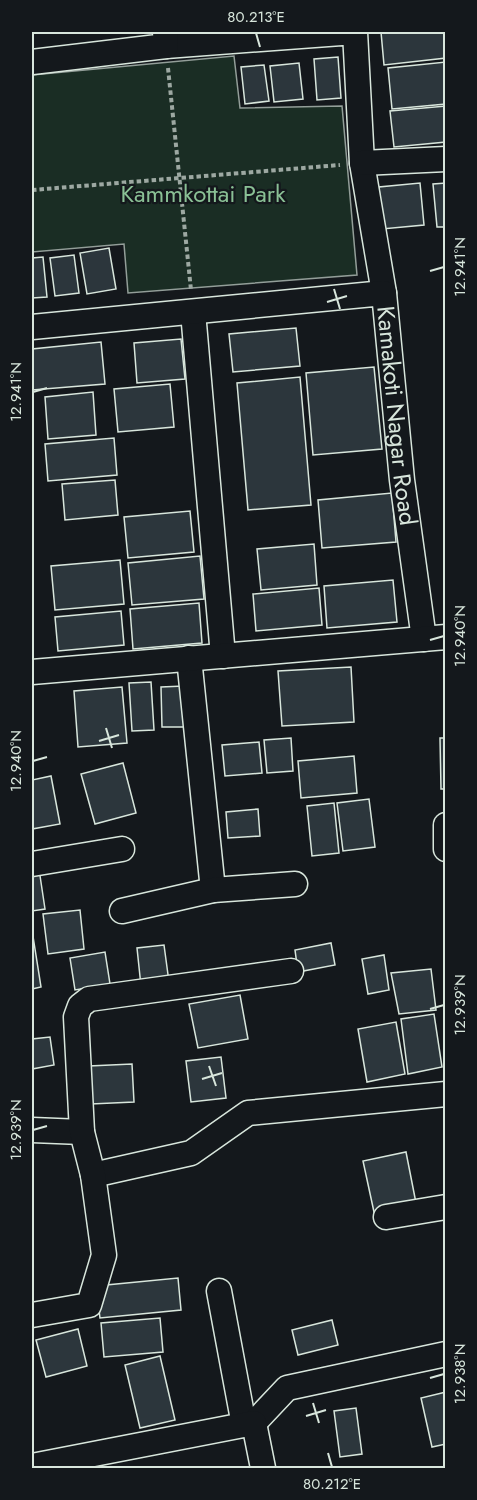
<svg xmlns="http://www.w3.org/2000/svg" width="477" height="1500" font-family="Jost,sans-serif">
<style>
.green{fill:#1a2d24;stroke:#939e99;stroke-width:1.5}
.building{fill:#2c363c;stroke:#d8e6dc;stroke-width:1.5}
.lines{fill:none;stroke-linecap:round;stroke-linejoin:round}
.minor-casing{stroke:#d8e6dc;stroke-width:27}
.path{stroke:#9da8a2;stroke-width:4;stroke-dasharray:4.5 3;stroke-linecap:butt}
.minor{stroke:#14181c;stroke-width:24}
.ticks{fill:none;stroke:#d8e6dc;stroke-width:2}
.labels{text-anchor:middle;stroke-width:4.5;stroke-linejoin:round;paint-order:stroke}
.park-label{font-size:24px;fill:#8ac095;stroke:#14181c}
.street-label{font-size:24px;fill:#d8e6dc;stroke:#14181c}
.neatline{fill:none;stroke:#d8e6dc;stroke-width:2}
.ticks-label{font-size:15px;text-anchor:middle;fill:#d8e6dc}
</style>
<rect width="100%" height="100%" fill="#14181c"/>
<polygon class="green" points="234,56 240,108 342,106 357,275 128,293 124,244 32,252 32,75"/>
<g class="building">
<polygon points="381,32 446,32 446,58 384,65"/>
<polygon points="338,57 341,98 317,100 314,59"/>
<polygon points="446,62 446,104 392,109 388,68"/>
<polygon points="299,63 303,99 274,102 270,66"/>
<polygon points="264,65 269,101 245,104 241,67"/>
<polygon points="446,106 446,142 394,147 390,111"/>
<polygon points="420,183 424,225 382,229 379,187"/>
<polygon points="446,183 446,227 437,227 433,184"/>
<polygon points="109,248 116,289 87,294 80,253"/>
<polygon points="74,255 79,293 55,296 50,258"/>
<polygon points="43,257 47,297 32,298 32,258"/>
<polygon points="296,328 300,366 233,372 229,334"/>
<polygon points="181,339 185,379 137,383 134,343"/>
<polygon points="101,342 105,384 32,390 32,349"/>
<polygon points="374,367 382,449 313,455 306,373"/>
<polygon points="300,377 311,505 248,510 237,383"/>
<polygon points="170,384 174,427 118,432 114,389"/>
<polygon points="93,392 96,435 48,439 45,397"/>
<polygon points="114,438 117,475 48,481 45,444"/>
<polygon points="115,480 118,515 65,520 62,484"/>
<polygon points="392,493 396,542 322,548 318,500"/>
<polygon points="190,511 194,552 128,558 124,517"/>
<polygon points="314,544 317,585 261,590 257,549"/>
<polygon points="200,556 204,599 132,605 128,563"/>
<polygon points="120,560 124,604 55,610 51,566"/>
<polygon points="393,580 397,622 327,628 324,586"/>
<polygon points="319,588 322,625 256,631 253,594"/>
<polygon points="199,603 202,643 133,649 130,609"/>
<polygon points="121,611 124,645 58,651 55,617"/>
<polygon points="351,667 354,722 282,726 278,671"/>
<polygon points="151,682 154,730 132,731 129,683"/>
<polygon points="184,686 185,727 162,727 161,687"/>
<polygon points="122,687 127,743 78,747 74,691"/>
<polygon points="291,738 293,771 267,773 264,740"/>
<polygon points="440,738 446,738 446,789 441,789"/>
<polygon points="259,742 262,773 225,776 222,745"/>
<polygon points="354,756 357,793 301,798 298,761"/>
<polygon points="123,763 136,813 95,824 81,774"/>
<polygon points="51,776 60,824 32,829 32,780"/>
<polygon points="369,799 375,847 343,851 337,803"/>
<polygon points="334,803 339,853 312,856 307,806"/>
<polygon points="258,809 260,836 228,838 226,812"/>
<polygon points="39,869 45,909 32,911 32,870"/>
<polygon points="80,910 84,949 48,954 43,914"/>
<polygon points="32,930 41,987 32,989"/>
<polygon points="331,943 335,965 298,972 295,950"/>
<polygon points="164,945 169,982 141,986 137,948"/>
<polygon points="105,952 110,984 75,990 70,958"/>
<polygon points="384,955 389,990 368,994 362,959"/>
<polygon points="431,969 436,1010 399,1014 391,973"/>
<polygon points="240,995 248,1039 198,1048 189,1004"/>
<polygon points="434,1014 442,1067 408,1074 401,1019"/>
<polygon points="396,1022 405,1074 367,1082 358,1029"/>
<polygon points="50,1037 54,1065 32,1069 32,1039"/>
<polygon points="221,1057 226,1098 191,1102 186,1061"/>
<polygon points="132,1064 134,1102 91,1104 89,1066"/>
<polygon points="406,1152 416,1203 374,1212 363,1161"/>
<polygon points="178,1278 181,1310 100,1318 96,1286"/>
<polygon points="160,1318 163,1352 104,1357 101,1323"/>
<polygon points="332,1320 338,1345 298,1355 292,1330"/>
<polygon points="78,1329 87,1366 46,1377 36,1340"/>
<polygon points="160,1356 175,1420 140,1428 125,1365"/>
<polygon points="446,1392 446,1444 432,1447 421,1398"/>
<polygon points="356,1408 362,1454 340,1457 334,1411"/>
</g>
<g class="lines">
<g class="minor-casing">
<g id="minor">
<polyline points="166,46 355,32 362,163 384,293"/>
<polyline points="32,62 166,46 165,32"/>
<polyline points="362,163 446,159"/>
<polyline points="193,312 223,656"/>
<path id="s1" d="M32,327L384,293L402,480L424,639"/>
<polyline points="189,658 213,890"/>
<polyline points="32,672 446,637"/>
<polyline points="446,825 446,849"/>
<polyline points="32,864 122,849"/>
<polyline points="122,911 213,890 295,884"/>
<polyline points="32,1130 82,1132"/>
<polyline points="93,1175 191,1153 248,1113 446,1094"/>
<polyline points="386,1217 446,1207"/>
<polyline points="219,1291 244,1425"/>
<polyline points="32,1315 89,1305 104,1255 93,1175 82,1132 76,1017 80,1006 89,999 291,971"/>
<polyline points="254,1423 287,1388 446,1354"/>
<polyline points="32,1466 254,1423 263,1468"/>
</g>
</g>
<g class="path">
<polyline points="168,68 191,290"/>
<polyline points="32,190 340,165"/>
</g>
<use href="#minor" class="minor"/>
</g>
<path class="ticks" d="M256,33L260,47M430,271L444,267M334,289L340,309M327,302L347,296M33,392L47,388M430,640L444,636M106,728L112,748M99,741L119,735M33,761L47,757M430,1009L444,1005M209,1066L216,1086M202,1079L222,1073M33,1130L47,1126M430,1378L444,1374M313,1403L319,1423M306,1416L326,1410M328,1453L332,1467"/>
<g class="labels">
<g class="park-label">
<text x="203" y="202">Kammkottai Park</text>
</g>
<g class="street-label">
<text dy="8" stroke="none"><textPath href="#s1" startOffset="477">Kamakoti Nagar Road</textPath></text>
</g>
</g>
<rect width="477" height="1500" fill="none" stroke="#14181c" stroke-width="66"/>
<rect x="33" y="33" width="411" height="1434" class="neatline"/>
<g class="ticks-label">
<text x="256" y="22">80.213°E</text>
<text transform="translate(460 267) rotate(-90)" y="5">12.941°N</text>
<text transform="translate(16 392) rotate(-90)" y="5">12.941°N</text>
<text transform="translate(460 636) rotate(-90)" y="5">12.940°N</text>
<text transform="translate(16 761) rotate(-90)" y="5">12.940°N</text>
<text transform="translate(460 1005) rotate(-90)" y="5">12.939°N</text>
<text transform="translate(16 1130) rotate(-90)" y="5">12.939°N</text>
<text transform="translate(460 1374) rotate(-90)" y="5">12.938°N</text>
<text x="332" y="1489">80.212°E</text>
</g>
</svg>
